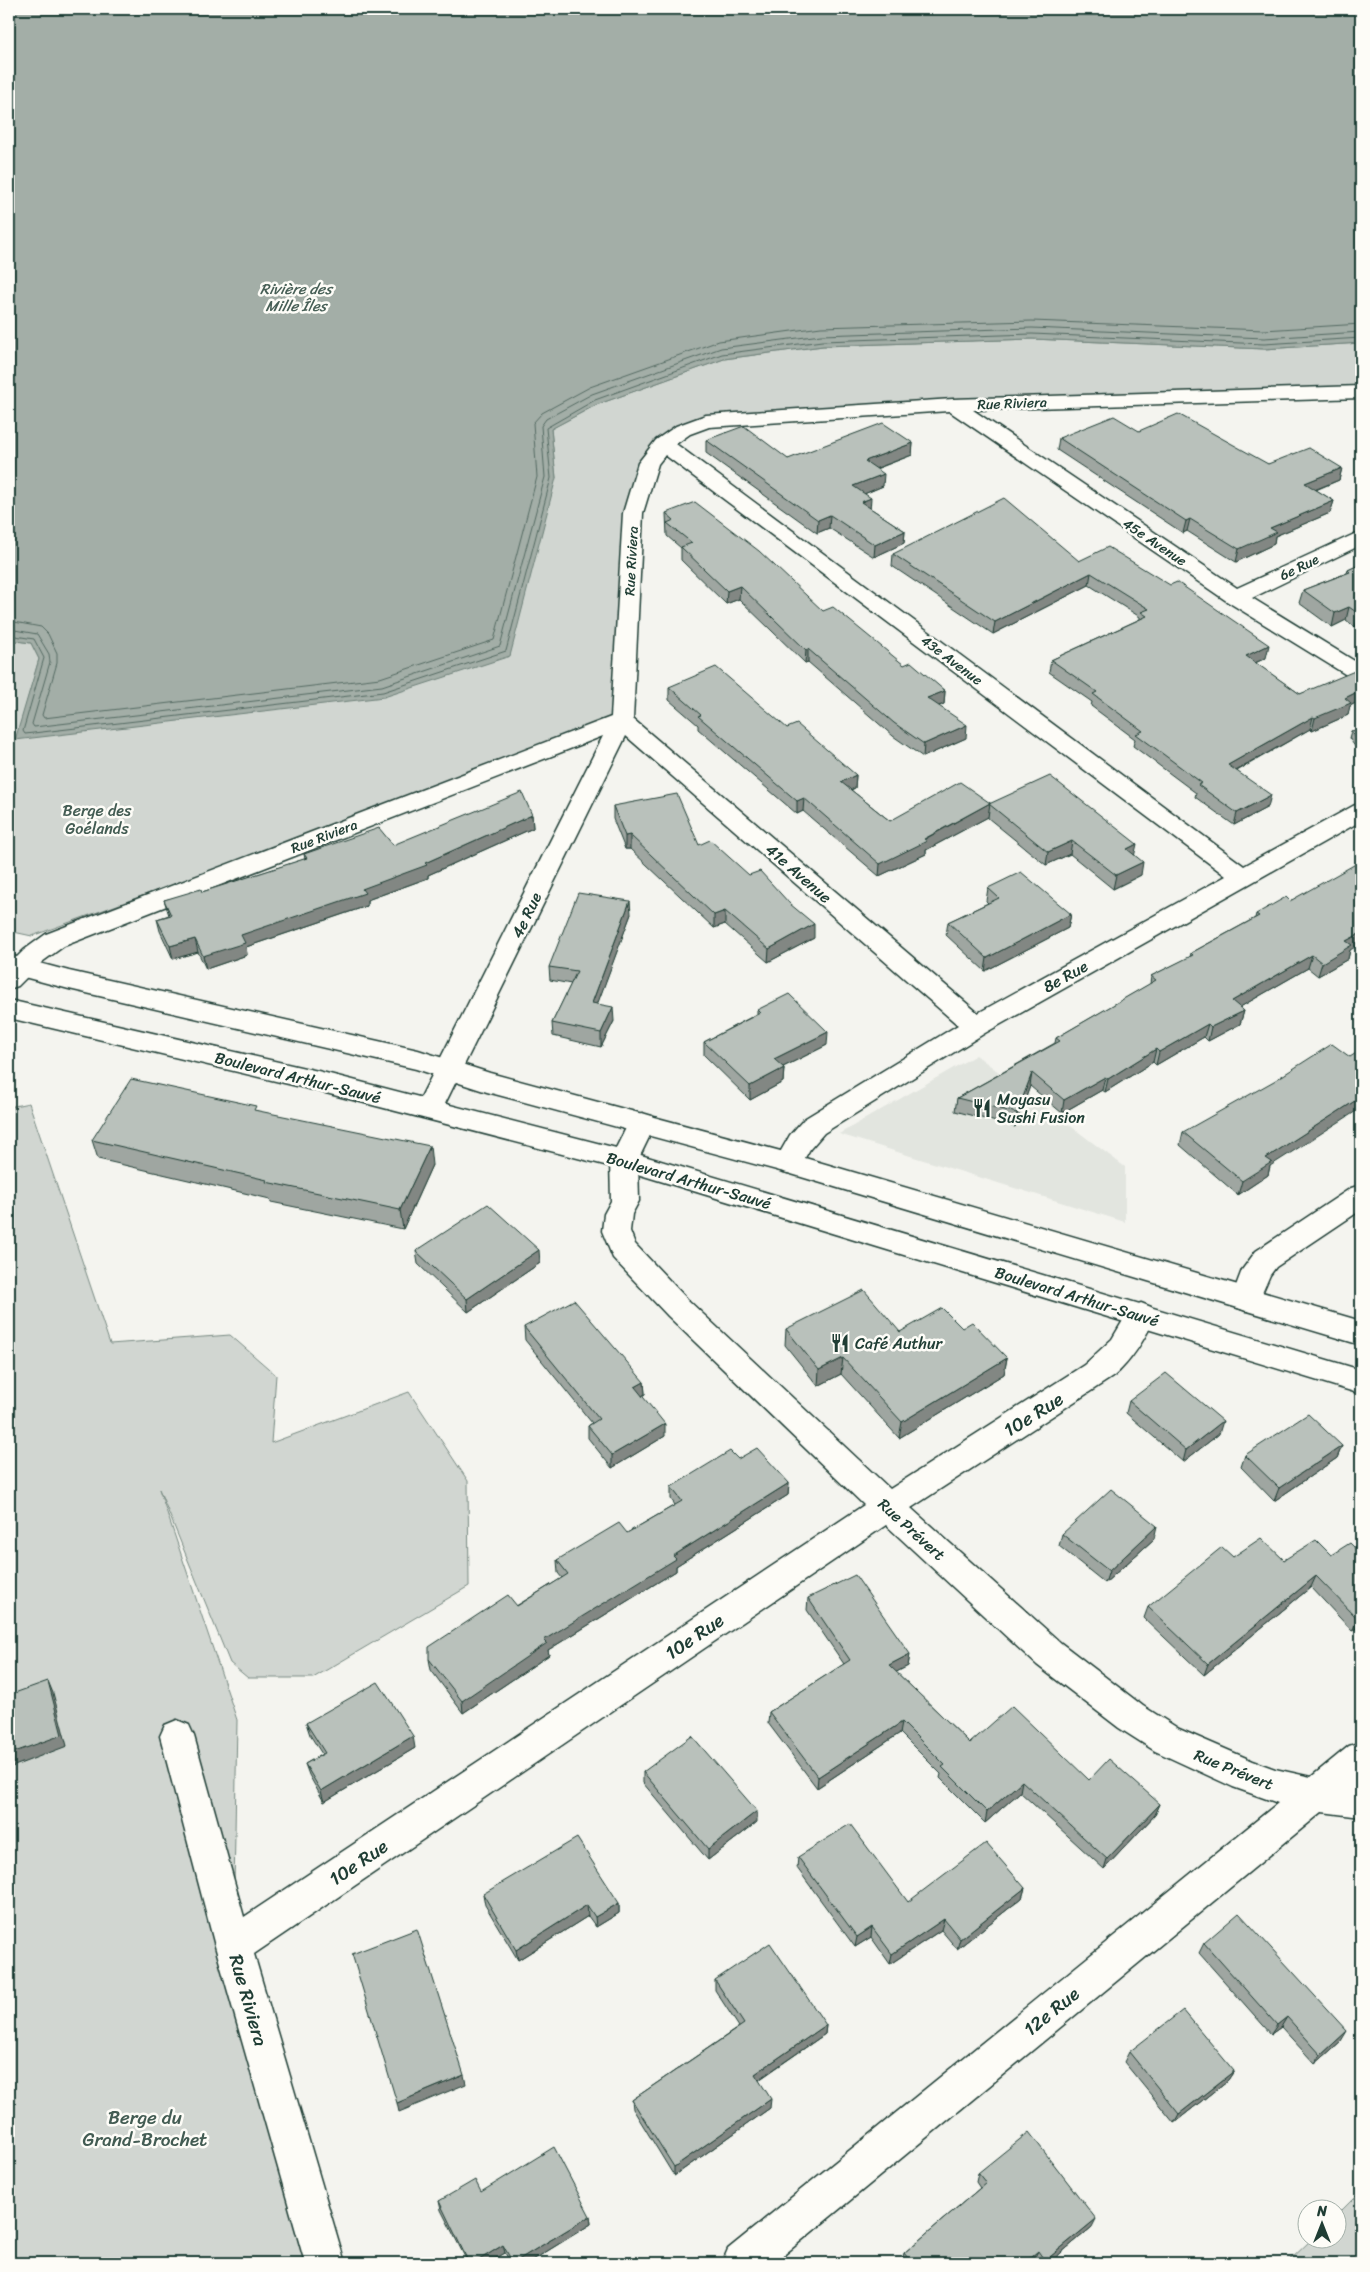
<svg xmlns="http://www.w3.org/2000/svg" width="1370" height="2272" font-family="Sriracha,sans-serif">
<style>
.built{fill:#e2e5df}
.green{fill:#d1d6d1;stroke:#788a82}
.water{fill:#a3aea7;stroke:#6e8179}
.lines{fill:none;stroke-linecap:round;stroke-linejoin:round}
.shore{stroke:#546a62;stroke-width:1}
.street-casing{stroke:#1f3d34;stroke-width:3}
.primary-casing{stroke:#1f3d34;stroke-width:3}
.street{fill:#fdfcf7;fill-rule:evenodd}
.primary{fill:#fdfcf7;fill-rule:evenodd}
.wall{fill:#9fa6a1;stroke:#1f3d34}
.shaded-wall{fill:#828783;stroke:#1f3d34}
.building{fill:#b9c1bb;stroke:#1f3d34}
.labels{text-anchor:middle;stroke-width:5;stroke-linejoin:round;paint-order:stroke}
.far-street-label{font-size:14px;fill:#1f3d34;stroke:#fdfcf7}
.far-water-label{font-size:15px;font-style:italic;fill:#475f56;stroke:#fdfcf7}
.park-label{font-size:16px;fill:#435c53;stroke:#fdfcf7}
.street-label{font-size:16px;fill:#1f3d34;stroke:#fdfcf7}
.poi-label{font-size:16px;fill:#1f3d34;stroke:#fdfcf7;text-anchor:start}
.near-street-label{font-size:19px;fill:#1f3d34;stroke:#fdfcf7}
.near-park-label{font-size:19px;fill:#435c53;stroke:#fdfcf7}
</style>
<rect width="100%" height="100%" fill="#f4f4ef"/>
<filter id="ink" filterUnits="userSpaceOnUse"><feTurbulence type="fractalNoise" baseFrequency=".02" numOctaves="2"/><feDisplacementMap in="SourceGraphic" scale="10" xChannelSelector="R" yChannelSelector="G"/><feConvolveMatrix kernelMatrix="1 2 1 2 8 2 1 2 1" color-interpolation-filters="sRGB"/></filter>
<g filter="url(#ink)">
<polygon class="built" points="976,1055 1125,1167 1125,1222 839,1134"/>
<g class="green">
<polygon points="1032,339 1264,349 1361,343 1361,391 953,405 706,420 648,463 622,721 32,936 9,931 9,640 31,643 39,659 16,740 556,478 551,429 596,405 724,359 823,346"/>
<polygon points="29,1103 110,1344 230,1335 276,1375 271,1443 409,1392 468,1481 469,1586 313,1678 248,1678 230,1663 159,1489 237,1720 233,1946 325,2263 9,2263 9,1107"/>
<polygon points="1361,2191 1361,2263 1287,2263 1311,2240 1338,2240 1338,2214"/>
</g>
<polygon class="water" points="9,9 1361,9 1361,343 1264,349 1032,339 823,346 724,359 596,405 551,429 556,478 510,656 384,697 15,740 39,659 31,643 9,640"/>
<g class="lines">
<g class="shore">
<polyline points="9,621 41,627 48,634 57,653 57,663 42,715 44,718 380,678 494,640 537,477 533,423 542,413 590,387 719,341 821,327 1032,321 1264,330 1361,324"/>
<polyline points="9,629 37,634 49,654 50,662 32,724 34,727 382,686 500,646 545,477 541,426 546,419 592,394 721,348 821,335 1032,328 1264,338 1361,332"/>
<polyline points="9,635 34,639 44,658 23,731 25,734 383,692 506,651 551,478 546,428 595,400 722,354 822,341 1032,334 1264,344 1361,338"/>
</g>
<g class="street-casing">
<g id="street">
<path d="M1361,386V398L973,410L1237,588L1361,531V545L1252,598L1361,665V681L1353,679L1228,602L949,411L709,427L690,434L676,444L1244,866L1353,806L1361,803V821L985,1033L824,1133L810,1149L798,1170L788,1173L778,1170L774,1163L790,1135L804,1119L958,1025L626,736L439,1116L429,1119L419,1116L415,1109L603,736L64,946L42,962L18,986L9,989V965L24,950L46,934L611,717L623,513L638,463L656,440L676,426L706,415L953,399ZM665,455L1226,876L978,1013L633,719L643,513L658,464Z"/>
<path d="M642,1113L652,1116L656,1123L638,1160L639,1201L632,1214L630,1231L635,1244L688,1300L890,1489L1084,1365L1112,1339L1131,1307L1141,1303L1151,1307L1156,1315C1145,1339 1133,1359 1114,1376L911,1508L1061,1643L1143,1706L1179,1729L1253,1761L1275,1769L1311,1777L1349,1746L1361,1742V1779L1357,1783H1361V1817L1322,1812L774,2263H722L728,2249L1278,1803L1233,1787L1155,1751L1119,1728L1037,1665L886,1525L254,1954L345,2263H305L215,1946L160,1736L165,1725L177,1720L189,1725L194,1736L244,1917L864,1505L668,1316L613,1258L602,1231L604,1214L611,1201L610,1160L632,1116Z"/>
<polygon points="1361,1185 1361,1210 1276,1267 1270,1275 1256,1307 1246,1311 1236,1307 1231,1299 1242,1270 1256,1251 1351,1188"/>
</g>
</g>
<g class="primary-casing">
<g id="primary">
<polygon points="9,955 69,971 418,1050 490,1073 788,1153 1361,1321 1361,1345 788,1173 487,1092 416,1069 69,989 9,973"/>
<polygon points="9,1000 318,1071 624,1150 1361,1370 1361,1394 624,1170 318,1091 9,1018"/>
</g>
</g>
<use href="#street" class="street"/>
<use href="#primary" class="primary"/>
</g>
<g class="wall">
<polygon points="1139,431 1268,464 1342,468 1339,480 1316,490 1334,501 1330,513 1275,536 1274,544 1236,562 1187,531 1183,533 1057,450 1059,438"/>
<polygon points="706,440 788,459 913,443 912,455 876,469 883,486 864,494 870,508 905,531 904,543 874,557 829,528 817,533 706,453"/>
<polygon points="666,513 823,611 904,665 945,691 944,704 939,706 966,738 923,757 893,736 808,662 805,663 739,599 726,604 681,560 681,548 667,536"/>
<polygon points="893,554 1079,561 1266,658 1255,663 1300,694 1361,678 1361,700 1350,706 1348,715 1312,731 1310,729 1237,771 1268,807 1234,825 1195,797 1196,793 1133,746 1135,739 1091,706 1092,702 1049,672 1051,660 1140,619 1140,617 1089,585 993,634 892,566"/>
<polygon points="1361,564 1361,625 1355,627 1346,620 1332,627 1299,603 1303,590 1347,573 1348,570"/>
<polygon points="669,687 787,728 856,775 855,788 851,790 890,821 990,803 1135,855 1141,875 1113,889 1070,854 1046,865 988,818 988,817 926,850 926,854 879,876 803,811 797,814 698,729 698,725 669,700"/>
<polygon points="1361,730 1361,755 1349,738 1351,731"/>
<polygon points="613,806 699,845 814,938 768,962 725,924 714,928 630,849 625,849 613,819"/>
<polygon points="532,815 533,828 428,875 428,878 367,900 367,906 246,947 247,955 206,969 198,952 173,959 160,931 157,919 169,915 164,900 202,892 305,859 304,854 393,845"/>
<polygon points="988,888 1071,914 1068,928 985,971 946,935 948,922 988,903 986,901"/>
<polygon points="631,914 597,1004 614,1021 601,1047 553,1036 552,1023 571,984 550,980 549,967"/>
<polygon points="1256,914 1350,950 1348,959 1318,976 1308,968 1240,1007 1244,1011 1240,1024 1208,1041 1204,1037 1156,1065 1153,1062 1105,1092 1102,1090 1062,1113 1030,1086 1015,1127 955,1111 957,1098 1055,1043 1056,1038 1150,984 1151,976 1190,957 1191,953 1255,918"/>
<polygon points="757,1010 827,1045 783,1067 784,1068 783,1082 750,1100 704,1055 704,1042 757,1014"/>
<polygon points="257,1111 432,1165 403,1229 271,1202 270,1199 98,1159 92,1140"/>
<polygon points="1183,1132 1270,1166 1268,1175 1238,1195 1180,1145"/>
<polygon points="416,1251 540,1263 468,1312 418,1264"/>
<polygon points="524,1327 644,1382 645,1394 642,1396 665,1436 612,1468 588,1438 588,1426 592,1423 525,1340"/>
<polygon points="962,1328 1007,1358 1004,1374 899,1438 841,1374 818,1386 785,1345 786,1329 900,1332"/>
<polygon points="1129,1401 1219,1434 1183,1462 1126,1413"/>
<polygon points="1342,1446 1337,1458 1274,1501 1241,1467 1245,1455"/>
<polygon points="738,1459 789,1483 788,1495 676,1566 676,1571 548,1650 549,1655 463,1713 431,1670 429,1659 562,1578 558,1573 557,1560 627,1533 675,1505 671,1499 671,1487"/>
<polygon points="1062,1534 1154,1539 1105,1583 1059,1546"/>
<polygon points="1361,1554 1361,1625 1352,1631 1311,1587 1204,1675 1144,1618 1148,1607 1233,1557 1284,1560 1331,1555"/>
<polygon points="808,1598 910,1654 908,1666 896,1672 970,1743 1089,1780 1160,1804 1155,1815 1104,1869 1020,1792 985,1823 940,1778 941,1774 900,1733 817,1788 768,1723 769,1712 844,1664 807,1610"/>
<polygon points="306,1723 415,1748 324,1802 309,1775 305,1764 322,1754 310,1735"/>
<polygon points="643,1772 757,1822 708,1860 643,1783"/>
<polygon points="798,1857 908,1902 1025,1888 1022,1898 957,1949 941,1930 890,1964 871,1937 855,1947 797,1868"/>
<polygon points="483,1894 619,1903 619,1913 596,1927 588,1916 518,1960 485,1905"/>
<polygon points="1204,1943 1341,2041 1315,2064 1281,2027 1271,2034 1199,1953"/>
<polygon points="715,1980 826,2025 825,2034 759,2080 770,2108 674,2176 633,2109 632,2100 739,2027 715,1990"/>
<polygon points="1129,2052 1234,2071 1228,2080 1174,2123 1124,2062"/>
<polygon points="978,2173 1092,2227 1049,2263 1037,2263 1034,2259 1030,2263 904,2263 902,2261 904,2253 980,2188 976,2182"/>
<polygon points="481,2192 590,2216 591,2224 528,2263 511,2263 505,2253 488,2263 468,2263 441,2210 439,2201"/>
</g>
<g class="shaded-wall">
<polygon points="913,443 912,455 864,473 865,461"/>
<polygon points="1342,468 1339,480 1302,495 1305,483"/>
<polygon points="884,474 883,486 852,499 853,486"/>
<polygon points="871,498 870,511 861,502"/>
<polygon points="1334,501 1330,513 1275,536 1274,544 1236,562 1239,549 1270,528"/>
<polygon points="830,515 829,528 817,533 818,520"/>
<polygon points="1190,519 1187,531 1183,533 1186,521"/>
<polygon points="905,531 904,543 874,557 875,545"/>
<polygon points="1091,573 1089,585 993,634 995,622"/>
<polygon points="740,586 739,599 726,604 727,591"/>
<polygon points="1349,607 1346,620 1332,627 1335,613"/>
<polygon points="1361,613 1361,625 1355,627 1359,614"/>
<polygon points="1269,645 1266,658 1243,668 1246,656"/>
<polygon points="808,649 808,662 805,663 806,650"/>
<polygon points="1361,690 1361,700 1350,706 1348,715 1312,731 1315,718 1345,698"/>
<polygon points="945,691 944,704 926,711 927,698"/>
<polygon points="1313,717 1310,729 1225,777 1228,765"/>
<polygon points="967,725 966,738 923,757 924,744"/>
<polygon points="856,775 855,788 840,794 841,782"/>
<polygon points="1271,795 1268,807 1234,825 1237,813"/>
<polygon points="804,798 803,811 797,814 797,801"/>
<polygon points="990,803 988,817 926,850 926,854 879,876 880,864"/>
<polygon points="532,815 533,828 428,875 428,878 367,900 367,906 246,947 247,955 206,969 203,956 241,935 425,863"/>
<polygon points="630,835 630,849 625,849 625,836"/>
<polygon points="1072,841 1070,854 1046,865 1048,852"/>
<polygon points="1137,844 1134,857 1127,849"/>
<polygon points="1143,862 1141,875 1113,889 1116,875"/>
<polygon points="630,901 631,914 593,1016 592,1003"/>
<polygon points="725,911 725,924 714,928 714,915"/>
<polygon points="1071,914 1068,928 985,971 987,958"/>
<polygon points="814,924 814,938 768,962 769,949"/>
<polygon points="1361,933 1361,944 1350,950 1348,959 1318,976 1322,963 1346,941"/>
<polygon points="195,939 198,952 173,959 170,946"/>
<polygon points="1312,955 1308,968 1228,1014 1232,1001"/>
<polygon points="613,1007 614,1021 601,1047 601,1033"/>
<polygon points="1244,1011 1240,1024 1208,1041 1211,1027"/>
<polygon points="1208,1024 1204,1037 1156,1065 1159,1052"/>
<polygon points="828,1032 827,1045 773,1072 774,1059"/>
<polygon points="1156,1049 1153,1062 1105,1092 1108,1079"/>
<polygon points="784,1068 783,1082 750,1100 750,1086"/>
<polygon points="1032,1073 1030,1086 1015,1127 1017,1113"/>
<polygon points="1105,1077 1102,1090 1062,1113 1064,1100"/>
<polygon points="1361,1097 1361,1108 1270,1166 1268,1175 1238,1195 1242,1181 1266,1158"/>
<polygon points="430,1146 432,1165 403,1229 400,1210"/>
<polygon points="539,1250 540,1263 468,1312 467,1299"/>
<polygon points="843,1358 841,1374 818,1386 819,1370"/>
<polygon points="1007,1358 1004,1374 899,1438 902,1422"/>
<polygon points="644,1382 645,1394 635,1400 635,1387"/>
<polygon points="1223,1421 1219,1434 1183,1462 1186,1450"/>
<polygon points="665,1424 665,1436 612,1468 612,1455"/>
<polygon points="1342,1446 1337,1458 1274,1501 1279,1488"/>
<polygon points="789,1483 788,1495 676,1566 676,1571 548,1650 549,1655 463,1713 462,1701 544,1640 673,1556"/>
<polygon points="1157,1526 1154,1539 1105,1583 1109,1571"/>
<polygon points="1316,1576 1311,1587 1204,1675 1208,1664"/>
<polygon points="1361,1617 1361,1625 1352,1631 1358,1619"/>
<polygon points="910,1654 908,1666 887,1677 889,1665"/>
<polygon points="48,1681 53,1693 67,1746 9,1768 9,1754"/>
<polygon points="902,1722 900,1733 817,1788 818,1777"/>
<polygon points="413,1736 415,1748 324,1802 321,1791"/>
<polygon points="1022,1781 1020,1792 985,1823 987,1812"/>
<polygon points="1160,1804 1155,1815 1104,1869 1107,1859"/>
<polygon points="757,1811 757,1822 708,1860 708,1849"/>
<polygon points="1025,1888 1022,1898 957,1949 960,1939"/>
<polygon points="619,1903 619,1913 596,1927 595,1917"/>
<polygon points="587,1905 588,1916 518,1960 516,1950"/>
<polygon points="944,1919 941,1930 890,1964 892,1954"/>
<polygon points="872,1927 871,1937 855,1947 857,1937"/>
<polygon points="1287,2017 1281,2027 1271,2034 1277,2025"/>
<polygon points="826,2025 825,2034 754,2083 755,2074"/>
<polygon points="1347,2031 1341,2041 1315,2064 1321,2055"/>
<polygon points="1234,2071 1228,2080 1174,2123 1179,2114"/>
<polygon points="464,2075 466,2084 399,2112 397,2103"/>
<polygon points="771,2099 770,2108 674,2176 674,2167"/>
<polygon points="590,2216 591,2224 528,2263 513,2263"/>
<polygon points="1096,2219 1092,2227 1049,2263 1044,2263 1045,2261"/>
<polygon points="503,2245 505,2253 488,2263 474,2263"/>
<polygon points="1038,2251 1034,2259 1030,2263 1024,2263"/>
</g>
<g class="building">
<polygon points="1178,414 1268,464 1309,448 1342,468 1305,483 1334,501 1270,528 1277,532 1239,549 1190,519 1186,521 1059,438 1114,416 1139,431"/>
<polygon points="883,423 913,443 865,461 884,474 853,486 871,498 861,502 905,531 875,545 830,515 818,520 706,440 744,426 788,459"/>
<polygon points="1004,498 1079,561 1108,547 1170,585 1177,582 1269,645 1246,656 1300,694 1357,670 1361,678 1361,690 1345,698 1351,703 1315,718 1313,717 1228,765 1271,795 1237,813 1198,785 1202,783 1136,734 1143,731 1093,694 1097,692 1051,660 1147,616 1141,612 1149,609 1091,573 995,622 893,554"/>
<polygon points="695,502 759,551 823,611 833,607 904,665 911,662 945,691 927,698 967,725 924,744 894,723 808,649 806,650 740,586 727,591 681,547 692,543 667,523 674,520 666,513"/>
<polygon points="1361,564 1361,613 1359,614 1349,607 1335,613 1303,590 1350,572 1348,570"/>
<polygon points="716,667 787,728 797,724 856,775 841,782 890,821 960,782 990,803 924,839 927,841 880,864 804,798 797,801 698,716 701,715 669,687"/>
<polygon points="1361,730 1361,745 1351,731"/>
<polygon points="1050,776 1137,844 1127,849 1143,862 1116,875 1072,841 1048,852 989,804"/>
<polygon points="522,792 532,815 425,863 427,865 362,889 365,893 241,935 245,943 203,956 195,939 170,946 157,919 171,915 164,900 201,889 202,892 307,858 304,854 379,828 393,845"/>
<polygon points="677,794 699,845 710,840 749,875 760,871 790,904 814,924 769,949 725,911 714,915 630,835 625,836 613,806"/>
<polygon points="1361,861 1361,933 1346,941 1352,945 1322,963 1312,955 1232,1001 1244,1011 1211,1027 1208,1024 1159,1052 1156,1049 1108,1079 1105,1077 1064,1100 1032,1073 1017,1113 957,1098 1060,1041 1056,1038 1156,980 1151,976 1193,955 1191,953 1259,916 1256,914 1286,897 1290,901"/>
<polygon points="1021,872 1071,914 987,958 948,922 999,898 988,888"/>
<polygon points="578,893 630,901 592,1003 613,1007 601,1033 552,1023 577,971 549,967"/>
<polygon points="789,994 828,1032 774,1059 784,1068 750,1086 704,1042 760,1013 757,1010"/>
<polygon points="1332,1044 1350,1057 1361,1050 1361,1097 1266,1158 1272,1162 1242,1181 1183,1132 1274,1081"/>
<polygon points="131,1079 256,1106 254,1110 430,1146 400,1210 266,1182 267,1180 92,1140"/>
<polygon points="488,1204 539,1250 467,1299 416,1251"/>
<polygon points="864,1290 900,1332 942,1308 962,1328 972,1322 1007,1358 902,1422 843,1358 819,1370 786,1329"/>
<polygon points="574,1300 644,1382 635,1387 665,1424 612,1455 588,1426 599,1419 524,1327"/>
<polygon points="1166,1373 1223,1421 1186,1450 1129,1401"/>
<polygon points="1308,1414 1342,1446 1279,1488 1245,1455"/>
<polygon points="757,1448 789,1483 673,1556 676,1559 544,1640 547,1643 462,1701 429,1659 429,1647 508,1595 517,1606 568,1574 557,1560 619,1523 627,1533 682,1501 671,1487 730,1451 738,1459"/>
<polygon points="1111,1489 1157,1526 1109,1571 1062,1534"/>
<polygon points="1261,1538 1284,1560 1316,1540 1331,1555 1350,1543 1361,1554 1361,1617 1358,1619 1316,1576 1208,1664 1148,1607 1222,1547 1233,1557"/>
<polygon points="855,1575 910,1654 889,1665 970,1743 1012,1706 1089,1780 1109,1759 1160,1804 1107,1859 1022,1781 987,1812 942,1767 945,1765 902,1722 818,1777 769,1712 850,1660 808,1598"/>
<polygon points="48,1681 62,1735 9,1754 9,1695"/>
<polygon points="378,1682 413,1736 321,1791 305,1764 325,1753 306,1723"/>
<polygon points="692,1736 757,1811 708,1849 643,1772"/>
<polygon points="850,1824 908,1902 986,1843 1025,1888 960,1939 944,1919 892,1954 872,1927 857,1937 798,1857"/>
<polygon points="577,1838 619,1903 595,1917 587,1905 516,1950 483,1894"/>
<polygon points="1239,1913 1347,2031 1321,2055 1287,2017 1277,2025 1204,1943"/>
<polygon points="417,1929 464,2075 397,2103 352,1954"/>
<polygon points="770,1943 826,2025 755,2074 771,2099 674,2167 632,2100 744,2024 715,1980"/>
<polygon points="1183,2010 1234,2071 1179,2114 1129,2052"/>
<polygon points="1029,2132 1096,2219 1045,2261 1038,2251 1024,2263 912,2263 904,2253 986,2183 978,2173"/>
<polygon points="554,2147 590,2216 513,2263 503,2245 474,2263 469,2263 439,2201 475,2180 481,2192"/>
</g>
</g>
<defs>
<g id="restaurant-bare" transform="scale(1.5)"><path d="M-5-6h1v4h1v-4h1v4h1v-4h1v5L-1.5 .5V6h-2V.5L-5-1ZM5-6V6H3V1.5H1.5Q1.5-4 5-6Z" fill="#1f3d34" stroke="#fdfcf7" stroke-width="2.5" paint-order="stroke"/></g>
</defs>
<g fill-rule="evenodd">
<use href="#restaurant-bare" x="982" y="1108"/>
<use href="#restaurant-bare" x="840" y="1343"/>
</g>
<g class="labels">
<g class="far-street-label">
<text transform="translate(1012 403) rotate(-2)" y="5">Rue Riviera</text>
<text transform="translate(1155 542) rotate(34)" y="5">45e Avenue</text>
<text transform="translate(631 561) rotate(-87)" y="5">Rue Riviera</text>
<text transform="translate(1299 567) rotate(-26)" y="5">6e Rue</text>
<text transform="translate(952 660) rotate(37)" y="5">43e Avenue</text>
<text transform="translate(324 836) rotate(-21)" y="5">Rue Riviera</text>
</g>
<g class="far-water-label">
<text x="296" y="294">Rivière des<tspan x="296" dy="17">Mille Îles</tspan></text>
</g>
<g class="park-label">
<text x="97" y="816">Berge des<tspan x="97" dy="18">Goélands</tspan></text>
</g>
<g class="street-label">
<text transform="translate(799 873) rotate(41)" y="6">41e Avenue</text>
<text transform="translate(526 915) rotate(-64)" y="6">4e Rue</text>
<text transform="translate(1065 976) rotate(-29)" y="6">8e Rue</text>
<text transform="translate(298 1077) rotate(14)" y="6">Boulevard Arthur-Sauvé</text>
<text transform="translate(689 1180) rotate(16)" y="6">Boulevard Arthur-Sauvé</text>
<text transform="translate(1077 1296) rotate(17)" y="6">Boulevard Arthur-Sauvé</text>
<text transform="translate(912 1529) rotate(42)" y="6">Rue Prévert</text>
<text transform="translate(1234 1769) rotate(22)" y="6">Rue Prévert</text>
</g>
<g class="poi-label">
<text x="997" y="1105">Moyasu<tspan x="997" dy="18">Sushi Fusion</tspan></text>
<text x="855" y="1349">Café Authur</text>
</g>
<g class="near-street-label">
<text transform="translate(1033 1414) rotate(-32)" y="7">10e Rue</text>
<text transform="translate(694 1636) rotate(-34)" y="7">10e Rue</text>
<text transform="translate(358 1862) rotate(-34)" y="7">10e Rue</text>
<text transform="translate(249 2000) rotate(74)" y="7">Rue Riviera</text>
<text transform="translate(1051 2011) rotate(-39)" y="7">12e Rue</text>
</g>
<g class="near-park-label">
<text x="145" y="2124">Berge du<tspan x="145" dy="22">Grand-Brochet</tspan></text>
</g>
</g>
<rect width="1370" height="2272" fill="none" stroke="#fdfcf7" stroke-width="30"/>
<rect x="15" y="15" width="1340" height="2242" fill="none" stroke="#1f3d34" stroke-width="2" filter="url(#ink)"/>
<g transform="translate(1322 2224)"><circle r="24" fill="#fdfcf7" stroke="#a4b0a9"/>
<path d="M0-4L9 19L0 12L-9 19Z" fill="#1f3d34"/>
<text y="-8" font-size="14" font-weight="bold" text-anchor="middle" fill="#1f3d34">N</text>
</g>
</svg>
